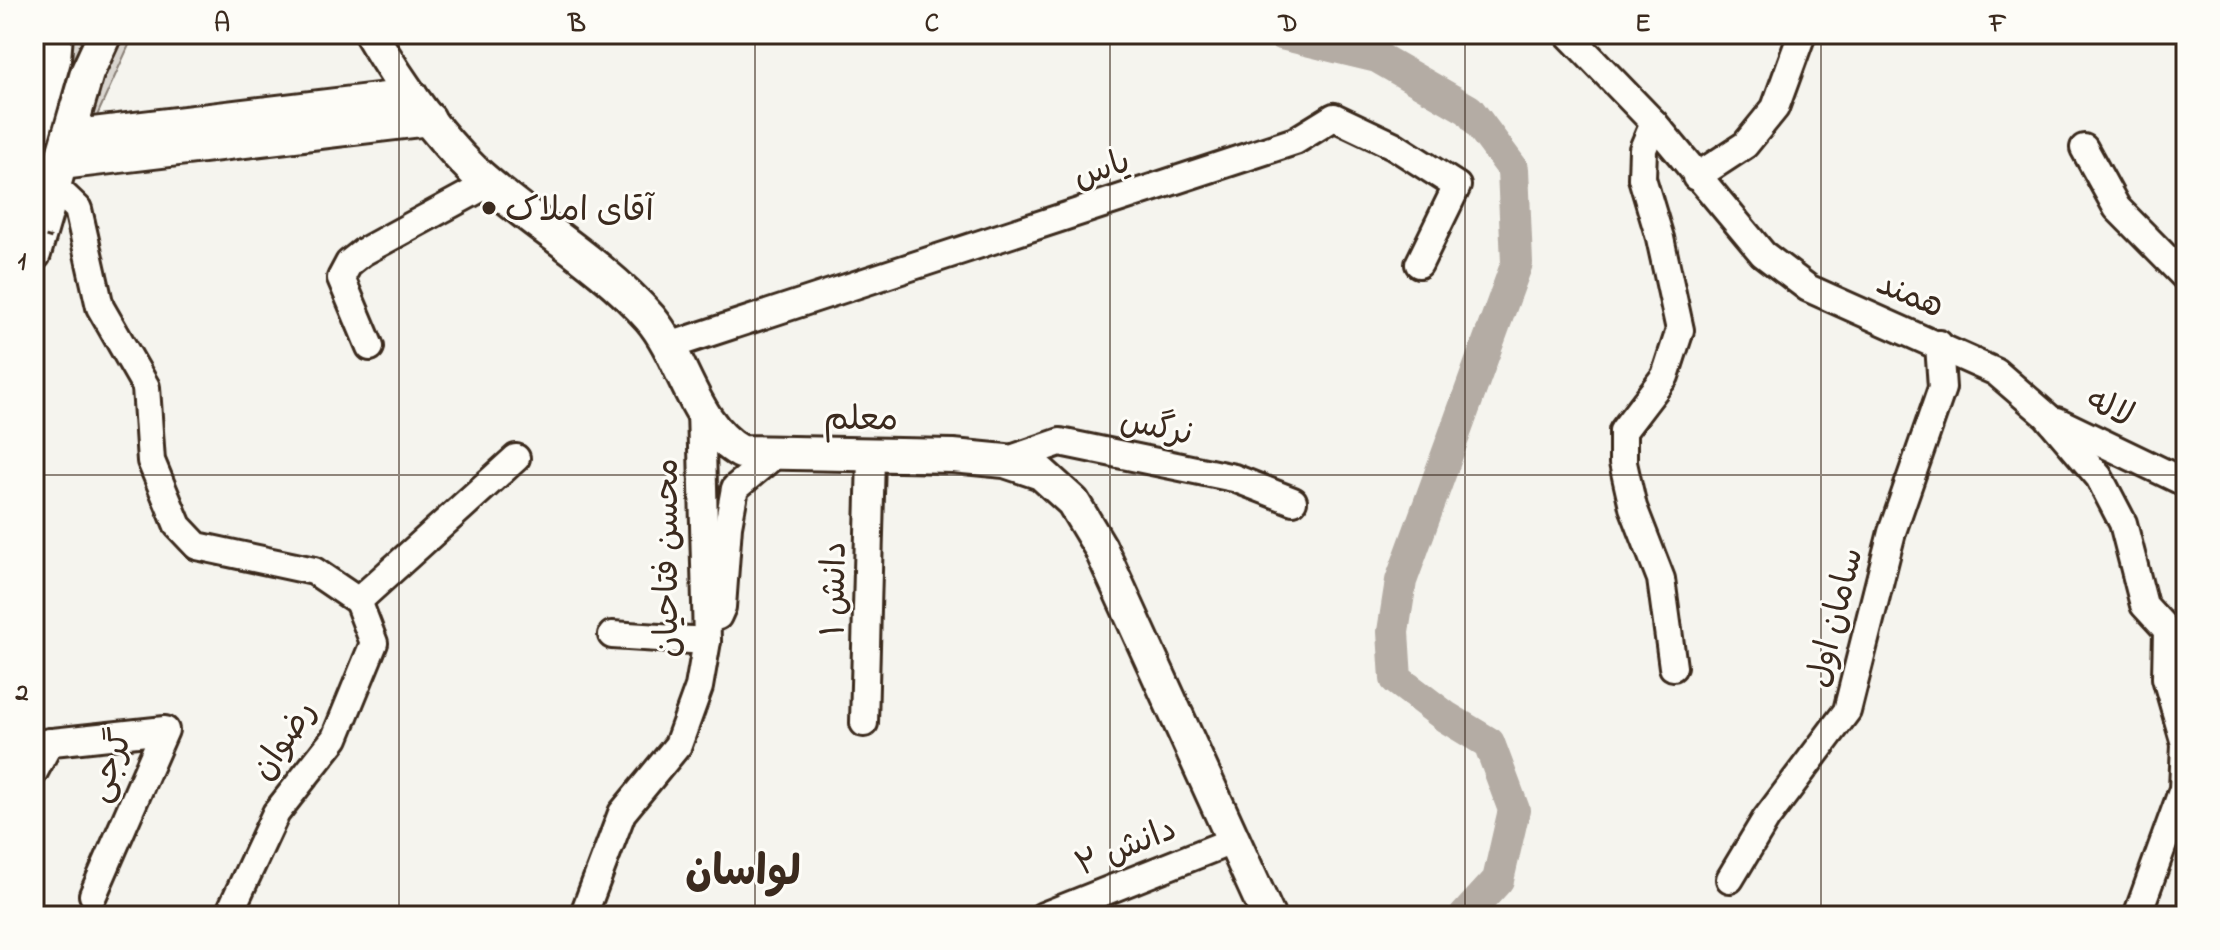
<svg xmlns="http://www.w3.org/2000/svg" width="2220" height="950" font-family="'Indie Flower','Playpen Sans Arabic',sans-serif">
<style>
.green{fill:#dad6d0;stroke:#8a8077;stroke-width:2}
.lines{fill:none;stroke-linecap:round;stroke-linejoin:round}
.river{stroke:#b4aca4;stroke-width:32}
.minor-casing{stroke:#3b2a1e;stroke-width:32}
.major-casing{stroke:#3b2a1e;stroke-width:38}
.minor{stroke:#fdfcf7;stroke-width:26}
.major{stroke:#fdfcf7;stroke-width:32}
.path-bridge{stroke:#3b2a1e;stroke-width:3;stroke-dasharray:6 6;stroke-linecap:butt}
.grid{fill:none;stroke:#3b2a1e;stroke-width:2;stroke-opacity:0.55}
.poi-dot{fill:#3b2a1e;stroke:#fdfcf7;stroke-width:3}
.labels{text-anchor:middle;stroke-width:6;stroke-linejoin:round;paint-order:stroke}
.street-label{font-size:34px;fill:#3b2a1e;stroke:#fdfcf7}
.poi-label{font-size:34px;fill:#3b2a1e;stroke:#fdfcf7;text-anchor:start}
.district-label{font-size:42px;font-weight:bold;fill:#3b2a1e;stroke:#fdfcf7}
.neatline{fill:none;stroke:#3b2a1e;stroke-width:3}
.grid-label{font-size:26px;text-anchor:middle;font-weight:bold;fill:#3b2a1e}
</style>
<rect width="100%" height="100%" fill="#f5f4ee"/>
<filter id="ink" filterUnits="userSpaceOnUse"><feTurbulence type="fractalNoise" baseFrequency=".0125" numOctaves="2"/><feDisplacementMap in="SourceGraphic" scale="16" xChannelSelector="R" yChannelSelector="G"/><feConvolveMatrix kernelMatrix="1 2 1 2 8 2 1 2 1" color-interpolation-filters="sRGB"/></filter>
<g filter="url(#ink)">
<polygon class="green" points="34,34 134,34 34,255"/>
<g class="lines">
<polyline class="river" points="1281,34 1377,57 1469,110 1513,169 1517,263 1401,581 1393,632 1396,679 1446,717 1489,743 1514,810 1498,880 1465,916"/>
<g class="minor-casing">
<g id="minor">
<polyline points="1568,34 1654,123 1763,254 1808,288 1996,372 2047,416 2099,477 2123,523 2144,605 2167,630 2186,638"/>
<polyline points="1654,123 1643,149 1642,178 1660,238 1680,330 1665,376 1623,431 1623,463 1633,507 1661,579 1673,667"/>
<polyline points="2084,148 2117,208 2186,278"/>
<polyline points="1696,177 1745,145 1775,108 1802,34"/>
<polyline points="55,187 78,209 100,307 146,387 151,461 178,526 197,546 314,571 358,601"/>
<polyline points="669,346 1295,141 1334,117 1393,145 1457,186 1419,264"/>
<polyline points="370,347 341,278 349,263 363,252 490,183"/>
<polyline points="2057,421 2186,483"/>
<polyline points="1005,461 1060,442 1234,478 1293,501"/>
<polyline points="358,601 516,458"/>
<polyline points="718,616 722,607 728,526 735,488 778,452"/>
<polyline points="612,635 707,641"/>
<polyline points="864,723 871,457"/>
<polyline points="34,744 165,730 93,895"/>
<polyline points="34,772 50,742"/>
<polyline points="1730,879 1766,819 1847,711 1892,532 1942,388 1939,344"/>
<polyline points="228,916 276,813 335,738 374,643 358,601"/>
<polyline points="583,916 622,813 678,745 699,687 707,641 701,409"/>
<polyline points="1043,916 1232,841"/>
<polyline points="2137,916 2183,789 2185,744 2166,678 2167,630"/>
</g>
</g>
<g class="major-casing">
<g id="major">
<path d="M371,34C399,82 433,131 473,170C529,222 599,260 650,318C684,358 693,425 741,452L953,456L1005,461L1041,473L1073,502L1100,547L1268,916"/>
<polyline points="34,131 54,60 56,34"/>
<polyline points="68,137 411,96"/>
<polyline points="61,163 429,119"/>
<polyline points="34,254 87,73 105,34"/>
</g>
</g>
<use href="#minor" class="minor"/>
<use href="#major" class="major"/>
<polyline class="path-bridge" points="34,233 56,239"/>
</g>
</g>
<path class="grid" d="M399,34V916M755,34V916M1110,34V916M1465,34V916M1821,34V916M34,475H2186"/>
<circle class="poi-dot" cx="489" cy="208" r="8"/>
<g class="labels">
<g class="street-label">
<text transform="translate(1101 167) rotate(-18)" y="12">یاس</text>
<text transform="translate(1911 293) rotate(23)" y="12">همند</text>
<text transform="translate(2111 406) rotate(26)" y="12">لاله</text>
<text transform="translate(861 417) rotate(1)" y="12">معلم</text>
<text transform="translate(1157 425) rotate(12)" y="12">نرگس</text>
<text transform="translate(665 558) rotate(-90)" y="12">محسن فتاحیان</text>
<text transform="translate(832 589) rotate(-89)" y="12">دانش ۱</text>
<text transform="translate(1833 617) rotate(-76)" y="12">سامان اول</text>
<text transform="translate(282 739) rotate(-56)" y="12">رضوان</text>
<text transform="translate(108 765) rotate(-69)" y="12">گرجی</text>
<text transform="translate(1125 845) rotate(-22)" y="12">دانش ۲</text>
</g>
<g class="poi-label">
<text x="505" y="220">آقای املاک</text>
</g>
<g class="district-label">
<text x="743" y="884">لواسان</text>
</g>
</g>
<rect width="2220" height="950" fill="none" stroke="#fdfcf7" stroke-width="88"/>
<rect x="44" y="44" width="2132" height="862" class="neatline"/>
<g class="grid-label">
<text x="222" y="31">A</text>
<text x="577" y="31">B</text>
<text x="932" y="31">C</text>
<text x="1288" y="31">D</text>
<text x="1643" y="31">E</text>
<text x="1998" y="31">F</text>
<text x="22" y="269">1</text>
<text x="22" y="700">2</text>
</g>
</svg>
